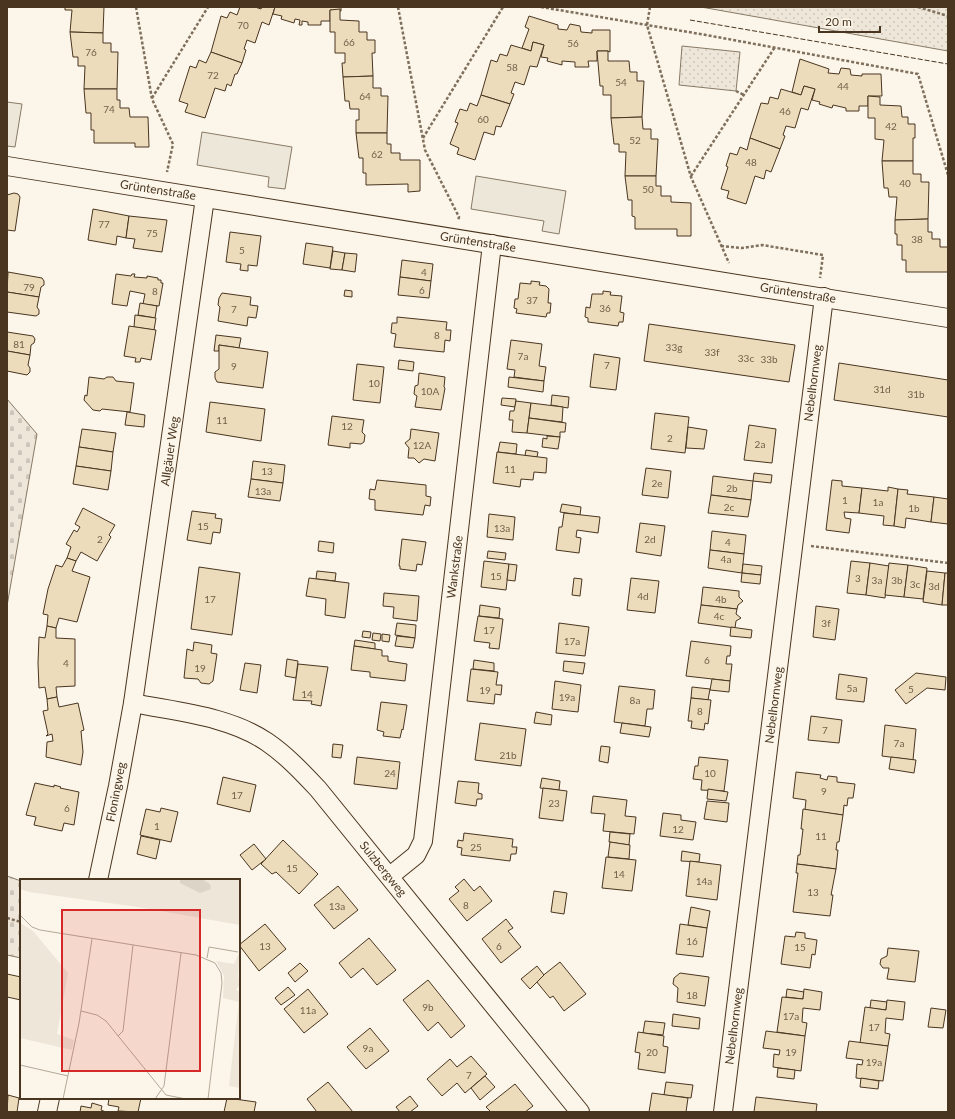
<svg xmlns="http://www.w3.org/2000/svg" width="955" height="1119" font-family="Lato,sans-serif">
<style>
.cemetery{fill:url(#cemetery-stones);stroke:#887966}
.park{fill:url(#park-dots);stroke:#887966}
.parking{fill:#ede7d9;stroke:#887966}
.building{fill:#ecdcbc;stroke:#4a3520}
.lines{fill:none;stroke-linecap:round;stroke-linejoin:round}
.street-casing{stroke:#4a3520;stroke-width:20}
.path{stroke:#7f6f5c;stroke-width:2.5;stroke-dasharray:3 2;stroke-linecap:butt}
.street{stroke:#fbf6e9;stroke-width:18}
.fence{stroke:#4a3520;stroke-width:1;stroke-dasharray:5 2;stroke-linecap:butt}
.labels{text-anchor:middle;stroke-width:3;stroke-linejoin:round;paint-order:stroke}
.number-label{font-size:10px;fill:#725f47}
.street-label{font-size:12px;fill:#4a3520;stroke:#fbf6e9}
.inset-road{fill:none;stroke:#b4a999;stroke-width:1}
.view{fill:#d62828;fill-opacity:0.15;stroke:#d62828;stroke-width:2}
.inset-edge{fill:none;stroke:#4a3520;stroke-width:2}
</style>
<defs>
<pattern id="cemetery-stones" width="16" height="16" patternUnits="userSpaceOnUse"><rect width="16" height="16" fill="#ede6d9"/><path d="M2 7V4a2 2 0 0 1 4 0v3zM10 15v-3a2 2 0 0 1 4 0v3z" fill="#cdc6ba"/></pattern>
<pattern id="park-dots" width="8" height="8" patternUnits="userSpaceOnUse"><rect width="8" height="8" fill="#ede6d9"/><path d="M2 2h.1M6 6h.1" fill="none" stroke="#cdc6ba" stroke-width="1.8" stroke-linecap="round"/></pattern>
</defs>
<rect width="100%" height="100%" fill="#fbf6e9"/>
<g class="cemetery">
<polygon points="7,399 37,434 7,606"/>
<polygon points="7,876 21,881 21,958 7,955"/>
</g>
<g class="park">
<polygon points="701,7 948,7 948,51"/>
<polygon points="682,46 740,52 736,91 679,85"/>
</g>
<g class="parking">
<polygon points="7,102 22,104 15,147 7,146"/>
<polygon points="202,132 292,147 285,189 268,187 269,177 197,165"/>
<polygon points="476,176 566,191 559,234 542,231 544,221 471,209"/>
</g>
<g class="building">
<polygon points="65,7 104,7 103,33 70,32 72,10 65,10"/>
<polygon points="240,7 255,7 261,9 262,7 275,7 269,25 262,22 255,43 247,40 244,49 246,50 242,63 211,52 221,16 227,18 230,12 237,15"/>
<polygon points="275,7 341,7 341,11 330,10 330,21 321,21 321,25 308,25 308,22 302,21 302,25 299,25 300,20 295,19 294,23 281,19 282,16 273,14"/>
<polygon points="340,9 340,20 359,21 359,32 367,32 367,40 375,40 375,53 372,53 373,76 343,77 342,63 345,63 345,53 335,53 335,32 330,32 330,10"/>
<polygon points="529,16 558,25 558,29 567,30 570,24 580,26 581,32 592,33 592,30 610,30 610,52 608,51 597,51 597,61 588,61 589,67 575,67 575,62 562,61 562,65 547,61 548,58 541,57 544,45 533,42 531,51 522,48 529,29 525,27"/>
<polygon points="70,32 103,33 103,43 111,43 111,52 118,52 117,89 84,89 85,66 78,66 78,57 73,57"/>
<polygon points="533,42 544,45 537,67 530,66 524,85 515,82 511,93 514,94 510,104 481,95 491,60 497,62 500,54 507,56 511,45 531,51"/>
<polygon points="597,51 608,51 608,61 629,61 630,72 637,72 637,81 644,81 642,117 611,118 611,95 603,95 603,86 600,86"/>
<polygon points="211,52 242,63 237,74 235,74 231,86 227,84 225,91 215,88 205,118 185,112 188,104 179,101 190,66 196,68 199,60 206,63"/>
<polygon points="800,59 829,69 828,73 839,74 841,68 850,69 851,75 862,76 862,74 881,74 882,96 868,96 868,106 859,106 859,111 846,111 846,108 833,105 832,108 819,104 820,102 812,100 815,89 804,86 801,95 792,92"/>
<polygon points="373,76 373,88 381,88 381,96 388,96 387,133 356,133 356,120 359,120 359,109 350,109 349,101 345,101 343,77"/>
<polygon points="804,86 815,89 808,110 801,108 795,128 786,126 783,135 785,136 780,149 750,138 761,103 768,104 770,97 778,99 781,89 801,95"/>
<polygon points="84,89 117,89 117,100 120,100 120,108 129,108 130,117 148,117 149,147 135,147 135,143 94,143 94,130 91,130 91,113 86,113"/>
<polygon points="481,95 510,104 501,127 496,126 494,135 484,132 475,160 457,154 459,148 450,144 458,123 455,122 460,109 467,111 470,103 477,106"/>
<polygon points="868,96 880,97 880,105 901,106 902,117 908,117 908,124 915,124 915,138 913,138 913,161 882,161 884,140 875,139 875,118 868,118"/>
<polygon points="642,117 643,129 651,129 651,139 658,139 656,176 625,176 626,152 619,152 619,144 614,144 611,118"/>
<polygon points="356,133 387,133 387,144 391,144 391,153 400,153 400,160 420,160 420,191 408,192 408,184 366,185 366,173 363,173 363,158 359,158"/>
<polygon points="750,138 780,149 771,172 766,170 764,179 755,176 746,204 727,198 729,191 721,189 728,167 726,166 730,153 737,155 740,147 747,150"/>
<polygon points="882,161 913,161 913,174 921,174 921,182 929,182 928,219 895,220 897,197 889,197 888,188 884,188"/>
<polygon points="625,176 656,176 656,186 661,186 661,196 671,196 671,202 691,203 691,236 677,236 677,229 635,229 635,217 632,216 632,200 628,200"/>
<polygon points="14,193 18,194 20,197 15,231 7,230 7,195"/>
<polygon points="93,209 129,216 126,238 117,236 116,245 88,240"/>
<polygon points="129,216 167,220 162,252 133,248 135,239 126,238"/>
<polygon points="928,219 928,232 932,232 932,239 940,239 940,247 948,247 948,279 948,272 906,272 906,260 902,260 902,245 897,245 897,234 895,234 895,220"/>
<polygon points="230,232 261,236 257,266 248,265 248,271 240,270 241,264 226,262"/>
<polygon points="306,243 333,247 330,268 303,264"/>
<polygon points="333,251 345,253 342,270 330,269"/>
<polygon points="345,253 357,254 355,272 342,270"/>
<polygon points="402,260 433,264 431,281 400,277"/>
<polygon points="8,272 42,278 44,281 44,285 41,287 39,297 7,292"/>
<polygon points="116,274 131,276 132,274 135,274 134,277 147,278 147,276 158,278 158,280 161,280 161,283 163,283 159,306 143,304 145,294 130,291 127,306 112,304"/>
<polygon points="400,277 431,281 429,298 398,295"/>
<polygon points="531,281 540,282 539,285 546,286 549,289 548,303 551,303 550,313 547,313 546,317 516,313 517,309 514,308 515,299 518,299 520,283 531,284"/>
<polygon points="345,290 352,291 352,297 344,296"/>
<polygon points="603,291 611,292 610,295 622,296 620,312 624,313 623,322 619,322 618,326 588,322 588,318 585,317 586,307 590,308 592,294 603,294"/>
<polygon points="7,292 39,297 37,307 39,310 39,314 36,316 7,312"/>
<polygon points="222,293 251,297 250,305 258,306 256,318 248,317 247,326 218,321 220,307 218,305 219,298"/>
<polygon points="140,303 157,306 155,318 138,315"/>
<polygon points="135,315 156,318 154,330 134,327"/>
<polygon points="397,317 447,322 446,330 451,330 450,341 445,340 444,352 394,347 396,334 391,333 392,323 397,323"/>
<polygon points="649,324 795,345 789,382 644,361"/>
<polygon points="129,326 156,330 151,360 141,358 140,362 135,362 136,358 124,356"/>
<polygon points="7,332 33,336 35,339 34,343 31,345 30,355 7,351"/>
<polygon points="216,335 241,338 239,348 219,345 219,351 214,351"/>
<polygon points="511,340 542,344 539,366 546,367 544,381 514,377 515,370 507,369"/>
<polygon points="219,345 268,352 263,388 217,382 215,378 215,372 219,369"/>
<polygon points="7,351 30,355 28,365 30,368 30,372 27,375 7,371"/>
<polygon points="594,354 620,358 616,390 590,387"/>
<polygon points="399,360 414,362 413,371 398,369"/>
<polygon points="839,363 948,380 948,417 834,400"/>
<polygon points="357,364 384,367 380,403 353,400"/>
<polygon points="419,373 445,377 444,387 445,388 441,410 415,407 417,396 414,394 415,386 418,385"/>
<polygon points="89,377 104,379 107,377 113,377 116,381 134,383 130,412 102,409 100,411 93,410 84,400 85,395 87,396"/>
<polygon points="509,377 544,381 543,392 508,387"/>
<polygon points="552,395 569,397 568,408 551,405"/>
<polygon points="502,398 516,399 515,407 501,405"/>
<polygon points="516,401 531,403 527,433 512,432 513,420 509,420 510,411 514,411"/>
<polygon points="210,402 265,409 261,441 206,432"/>
<polygon points="531,403 563,407 562,422 529,418"/>
<polygon points="127,412 145,415 144,427 125,425"/>
<polygon points="655,413 689,417 685,453 651,449"/>
<polygon points="332,416 364,420 362,432 365,435 364,442 361,444 350,443 350,448 328,445"/>
<polygon points="529,418 566,423 565,432 560,432 560,437 527,433"/>
<polygon points="749,425 776,429 772,463 744,460"/>
<polygon points="688,427 707,430 704,449 686,448"/>
<polygon points="82,429 116,433 113,452 79,447"/>
<polygon points="411,429 439,433 435,461 424,459 419,463 414,458 408,458 409,448 405,443 410,439"/>
<polygon points="547,436 560,437 558,449 542,447 543,438 547,439"/>
<polygon points="500,442 517,444 516,454 498,452"/>
<polygon points="79,447 113,452 111,471 76,466"/>
<polygon points="526,450 538,452 537,457 525,456"/>
<polygon points="497,452 547,458 546,473 534,472 533,480 521,479 520,487 493,483"/>
<polygon points="253,461 285,465 283,483 251,479"/>
<polygon points="76,466 111,471 108,490 73,484"/>
<polygon points="646,468 671,471 668,498 642,495"/>
<polygon points="754,473 772,475 771,483 753,481"/>
<polygon points="713,476 753,481 751,500 711,495"/>
<polygon points="251,479 283,483 280,501 248,497"/>
<polygon points="377,480 426,485 426,496 431,497 430,506 425,505 423,515 375,510 375,500 369,499 370,489 375,490"/>
<polygon points="832,480 842,481 842,486 862,488 859,513 844,512 845,518 851,519 849,533 826,530"/>
<polygon points="888,487 898,489 894,526 883,525 884,516 859,513 862,488 888,491"/>
<polygon points="898,489 908,490 907,494 934,497 931,522 906,518 905,528 894,526"/>
<polygon points="711,495 751,500 748,517 708,513"/>
<polygon points="934,497 948,499 948,524 931,522"/>
<polygon points="562,504 581,507 580,515 560,512"/>
<polygon points="83,508 115,525 109,535 111,537 97,561 81,552 76,561 67,558 71,547 66,544 74,530 77,532 80,527 75,524"/>
<polygon points="192,511 216,514 215,518 222,519 220,533 213,532 211,544 187,540"/>
<polygon points="564,513 600,517 598,533 577,530 576,537 581,538 579,553 556,550 559,527 562,527"/>
<polygon points="489,514 515,517 513,540 487,537"/>
<polygon points="640,523 665,526 661,556 636,552"/>
<polygon points="712,531 746,535 744,554 710,550"/>
<polygon points="402,539 426,542 422,565 417,564 416,571 400,569 400,566 399,566"/>
<polygon points="319,541 334,543 333,553 318,551"/>
<polygon points="710,550 744,554 742,573 708,568"/>
<polygon points="488,551 506,553 505,560 487,558"/>
<polygon points="67,558 76,561 72,571 90,577 77,622 59,618 56,628 47,626 48,615 43,614 48,589 56,565 62,567"/>
<polygon points="484,561 509,564 506,590 481,587"/>
<polygon points="851,561 870,563 866,595 847,593"/>
<polygon points="870,563 889,566 885,598 866,595"/>
<polygon points="889,563 908,565 904,597 885,595"/>
<polygon points="509,564 517,565 515,581 507,580"/>
<polygon points="743,564 762,566 761,575 742,573"/>
<polygon points="908,565 927,568 923,599 904,597"/>
<polygon points="199,567 240,573 232,635 191,629"/>
<polygon points="317,571 336,573 335,581 316,579"/>
<polygon points="927,571 945,573 942,605 923,602"/>
<polygon points="742,573 761,575 760,584 741,582"/>
<polygon points="945,573 948,573 948,605 942,605"/>
<polygon points="309,578 349,583 345,618 325,615 326,599 306,596"/>
<polygon points="574,578 582,579 580,596 572,595"/>
<polygon points="631,578 659,581 655,613 627,610"/>
<polygon points="703,587 739,591 739,597 743,601 738,605 737,609 701,605"/>
<polygon points="384,593 419,596 417,621 393,618 394,607 383,606"/>
<polygon points="480,605 500,608 499,618 479,616"/>
<polygon points="701,605 737,609 736,614 741,618 736,621 735,628 698,623"/>
<polygon points="816,606 839,609 835,640 813,637"/>
<polygon points="478,616 503,619 499,649 489,648 490,643 474,641"/>
<polygon points="397,623 416,625 415,638 395,635"/>
<polygon points="559,623 589,627 585,656 556,653"/>
<polygon points="47,626 56,628 56,638 75,639 75,686 56,687 57,697 47,699 45,687 39,688 38,663 39,637 45,638"/>
<polygon points="731,627 752,630 751,638 730,636"/>
<polygon points="363,631 371,632 370,638 362,637"/>
<polygon points="373,633 381,634 380,641 372,640"/>
<polygon points="382,634 390,635 389,642 382,641"/>
<polygon points="397,636 415,638 413,648 395,646"/>
<polygon points="355,640 375,643 375,649 354,646"/>
<polygon points="691,641 731,646 730,656 727,656 726,664 732,664 730,681 686,676"/>
<polygon points="194,642 212,645 211,653 217,654 213,681 209,684 201,683 198,679 184,678 187,649 193,651"/>
<polygon points="354,646 382,650 382,656 388,656 388,661 407,664 405,681 370,677 370,672 351,670"/>
<polygon points="287,659 298,661 296,678 285,676"/>
<polygon points="474,660 494,663 494,671 473,669"/>
<polygon points="564,661 585,663 583,674 563,671"/>
<polygon points="245,663 261,665 257,693 240,690"/>
<polygon points="298,664 328,667 321,706 311,704 312,701 293,700"/>
<polygon points="471,669 498,672 496,685 502,685 501,695 495,694 494,704 467,701"/>
<polygon points="916,673 946,677 945,690 927,688 906,704 895,690"/>
<polygon points="839,674 867,678 864,702 836,699"/>
<polygon points="712,679 730,681 729,692 710,690"/>
<polygon points="555,681 581,685 578,712 552,709"/>
<polygon points="619,686 655,690 653,709 647,709 645,726 614,722"/>
<polygon points="692,687 710,689 708,700 691,698"/>
<polygon points="57,697 59,707 78,703 84,730 81,731 83,752 81,765 46,757 47,742 53,741 52,734 46,736 48,734 43,711 48,710 47,699"/>
<polygon points="691,698 711,700 708,724 705,723 704,730 691,728 692,721 688,721"/>
<polygon points="381,702 407,705 403,730 402,729 400,738 383,736 384,732 377,730"/>
<polygon points="536,712 552,715 551,725 534,723"/>
<polygon points="811,716 842,720 839,743 808,740"/>
<polygon points="480,723 526,729 521,766 475,760"/>
<polygon points="622,723 651,727 649,737 620,733"/>
<polygon points="885,725 916,729 913,760 882,756"/>
<polygon points="333,744 343,745 341,758 332,757"/>
<polygon points="601,746 610,747 608,763 599,761"/>
<polygon points="357,757 400,762 397,789 354,784"/>
<polygon points="699,757 728,760 724,791 701,790 702,780 693,779 695,766 698,766"/>
<polygon points="891,757 916,760 914,773 889,769"/>
<polygon points="796,772 821,775 820,778 827,780 828,776 837,777 837,782 855,784 853,798 848,798 847,806 844,805 843,815 805,810 806,800 793,798"/>
<polygon points="223,777 256,785 250,812 217,804"/>
<polygon points="542,778 560,781 559,790 540,788"/>
<polygon points="458,781 479,783 478,793 482,794 482,799 477,799 476,806 455,803"/>
<polygon points="35,783 54,787 54,785 61,787 60,788 79,792 74,825 64,823 62,831 34,825 36,817 26,815"/>
<polygon points="543,788 567,791 563,821 539,818"/>
<polygon points="708,789 728,792 726,801 707,799"/>
<polygon points="593,796 627,800 625,816 636,817 634,834 603,831 605,814 591,813"/>
<polygon points="707,801 729,803 727,822 704,819"/>
<polygon points="161,808 178,812 171,842 140,835 146,809 160,812"/>
<polygon points="803,809 843,815 839,842 837,842 836,850 838,850 836,869 797,864 798,855 800,855 803,829 801,829"/>
<polygon points="663,813 681,815 681,820 696,822 693,840 660,836"/>
<polygon points="610,832 630,834 629,845 609,842"/>
<polygon points="464,833 513,839 512,847 517,847 516,854 511,854 510,861 461,855 462,848 457,847 458,840 463,841"/>
<polygon points="141,836 160,840 156,859 137,854"/>
<polygon points="283,840 318,874 299,894 276,872 272,874 261,864"/>
<polygon points="610,842 630,845 629,859 608,857"/>
<polygon points="254,844 266,859 252,870 240,855"/>
<polygon points="682,851 700,854 699,862 681,861"/>
<polygon points="606,857 636,860 632,891 602,888"/>
<polygon points="690,861 721,865 717,900 686,896"/>
<polygon points="797,864 836,869 831,895 833,895 830,916 793,912 798,873 796,873"/>
<polygon points="464,879 474,891 480,886 492,901 467,921 449,899 459,891 455,887"/>
<polygon points="338,886 358,910 334,929 314,905"/>
<polygon points="554,891 567,893 564,914 551,912"/>
<polygon points="691,907 710,911 707,928 688,925"/>
<polygon points="506,919 513,928 508,931 521,947 501,963 482,939"/>
<polygon points="265,924 286,949 259,971 239,945"/>
<polygon points="680,924 707,928 703,957 676,954"/>
<polygon points="796,932 805,933 805,938 817,940 815,955 812,954 810,968 781,964 785,936 795,937"/>
<polygon points="369,938 396,970 377,985 363,968 351,978 339,963"/>
<polygon points="888,948 919,951 915,982 887,979 889,968 883,968 880,964 881,959 887,956"/>
<polygon points="560,962 586,994 564,1011 553,996 550,998 536,981"/>
<polygon points="300,963 308,971 295,982 288,973"/>
<polygon points="537,966 544,975 530,989 521,979"/>
<polygon points="680,973 709,977 705,1006 677,1002 678,988 673,984 674,978"/>
<polygon points="7,974 21,977 21,1000 7,997"/>
<polygon points="428,980 465,1026 451,1038 438,1022 428,1031 403,1000"/>
<polygon points="288,987 295,995 281,1005 275,998"/>
<polygon points="308,989 328,1014 304,1033 284,1009"/>
<polygon points="787,989 804,992 803,999 786,997"/>
<polygon points="804,989 822,992 820,1010 803,1008 802,1022 807,1023 805,1036 777,1032 782,997 803,999"/>
<polygon points="871,1000 887,1002 886,1010 870,1008"/>
<polygon points="887,1000 905,1002 903,1020 886,1018 885,1033 890,1034 888,1046 860,1043 865,1007 886,1010"/>
<polygon points="931,1008 946,1010 943,1028 928,1027"/>
<polygon points="673,1014 700,1018 699,1029 672,1026"/>
<polygon points="645,1021 665,1023 663,1035 643,1033"/>
<polygon points="370,1028 389,1051 366,1069 347,1047"/>
<polygon points="766,1031 805,1036 801,1071 773,1067 774,1054 779,1055 780,1050 763,1048"/>
<polygon points="638,1032 664,1036 663,1046 668,1047 665,1073 638,1069 640,1053 635,1052"/>
<polygon points="849,1041 888,1046 883,1081 856,1078 857,1064 862,1065 863,1060 846,1058"/>
<polygon points="471,1056 487,1074 465,1093 457,1083 442,1096 427,1079 450,1059 457,1067"/>
<polygon points="778,1068 795,1070 794,1079 777,1077"/>
<polygon points="485,1076 495,1087 480,1100 471,1088"/>
<polygon points="861,1078 879,1081 878,1089 860,1087"/>
<polygon points="328,1082 353,1112 317,1112 307,1099"/>
<polygon points="666,1082 693,1085 691,1098 664,1095"/>
<polygon points="515,1084 533,1106 525,1112 491,1112 486,1107"/>
<polygon points="652,1093 688,1098 686,1112 649,1112"/>
<polygon points="8,1095 19,1098 17,1112 7,1112"/>
<polygon points="410,1096 418,1106 410,1112 400,1112 396,1107"/>
<polygon points="756,1097 817,1104 816,1112 754,1112"/>
<polygon points="109,1098 141,1098 138,1112 118,1111 119,1107 108,1105"/>
<polygon points="227,1098 256,1102 254,1112 224,1112"/>
<polygon points="92,1103 102,1106 101,1110 106,1112 80,1112 81,1106 91,1108"/>
</g>
<g class="lines">
<g class="street-casing">
<g id="street">
<polyline points="7,166 948,318"/>
<path d="M133,703C177,712 229,716 267,742C286,755 302,772 318,789L580,1112"/>
<polyline points="390,876 416,855 423,841 492,244"/>
<polyline points="98,880 118,786 133,703 205,198"/>
<polyline points="47,1112 50,1098"/>
<polyline points="723,1112 824,297"/>
</g>
</g>
<g class="path">
<polyline points="136,7 152,99 173,144 167,172"/>
<polyline points="398,7 425,150 459,217 458,221"/>
<polyline points="541,7 706,35 918,74 948,175"/>
<polyline points="650,7 647,25 691,177 729,263"/>
<polyline points="918,7 948,16"/>
<polyline points="736,91 744,95"/>
<polyline points="152,98 208,7"/>
<polyline points="423,138 503,7"/>
<polyline points="691,176 775,47"/>
<polyline points="721,246 742,248 762,245 823,255 820,278"/>
<polyline points="811,546 948,563"/>
<polyline points="7,918 21,922"/>
</g>
<use href="#street" class="street"/>
<g class="fence">
<polyline points="627,7 629,7"/>
<polyline points="690,20 948,64"/>
</g>
</g>
<g class="labels">
<g class="number-label">
<text x="243" y="29">70</text>
<text x="349" y="46">66</text>
<text x="573" y="47">56</text>
<text x="91" y="56">76</text>
<text x="512" y="71">58</text>
<text x="213" y="79">72</text>
<text x="621" y="86">54</text>
<text x="843" y="90">44</text>
<text x="365" y="100">64</text>
<text x="109" y="113">74</text>
<text x="785" y="115">46</text>
<text x="483" y="123">60</text>
<text x="891" y="130">42</text>
<text x="635" y="144">52</text>
<text x="377" y="158">62</text>
<text x="751" y="166">48</text>
<text x="905" y="187">40</text>
<text x="648" y="193">50</text>
<text x="104" y="228">77</text>
<text x="152" y="237">75</text>
<text x="917" y="243">38</text>
<text x="242" y="254">5</text>
<text x="424" y="276">4</text>
<text x="29" y="291">79</text>
<text x="422" y="294">6</text>
<text x="155" y="295">8</text>
<text x="532" y="304">37</text>
<text x="605" y="312">36</text>
<text x="234" y="313">7</text>
<text x="437" y="339">8</text>
<text x="19" y="348">81</text>
<text x="674" y="351">33g</text>
<text x="712" y="356">33f</text>
<text x="523" y="360">7a</text>
<text x="746" y="362">33c</text>
<text x="769" y="363">33b</text>
<text x="607" y="369">7</text>
<text x="234" y="370">9</text>
<text x="374" y="387">10</text>
<text x="882" y="393">31d</text>
<text x="430" y="395">10A</text>
<text x="916" y="398">31b</text>
<text x="222" y="424">11</text>
<text x="347" y="430">12</text>
<text x="670" y="442">2</text>
<text x="760" y="448">2a</text>
<text x="422" y="449">12A</text>
<text x="510" y="473">11</text>
<text x="267" y="475">13</text>
<text x="657" y="487">2e</text>
<text x="732" y="492">2b</text>
<text x="263" y="495">13a</text>
<text x="845" y="504">1</text>
<text x="878" y="506">1a</text>
<text x="729" y="511">2c</text>
<text x="914" y="512">1b</text>
<text x="203" y="530">15</text>
<text x="502" y="532">13a</text>
<text x="100" y="543">2</text>
<text x="650" y="543">2d</text>
<text x="728" y="546">4</text>
<text x="726" y="563">4a</text>
<text x="496" y="580">15</text>
<text x="858" y="582">3</text>
<text x="877" y="584">3a</text>
<text x="897" y="584">3b</text>
<text x="915" y="588">3c</text>
<text x="934" y="590">3d</text>
<text x="643" y="600">4d</text>
<text x="210" y="603">17</text>
<text x="721" y="603">4b</text>
<text x="719" y="620">4c</text>
<text x="826" y="627">3f</text>
<text x="489" y="634">17</text>
<text x="572" y="645">17a</text>
<text x="707" y="664">6</text>
<text x="66" y="667">4</text>
<text x="200" y="672">19</text>
<text x="852" y="692">5a</text>
<text x="911" y="693">5</text>
<text x="485" y="694">19</text>
<text x="307" y="698">14</text>
<text x="567" y="701">19a</text>
<text x="635" y="704">8a</text>
<text x="700" y="715">8</text>
<text x="825" y="734">7</text>
<text x="899" y="747">7a</text>
<text x="508" y="759">21b</text>
<text x="390" y="777">24</text>
<text x="710" y="777">10</text>
<text x="824" y="795">9</text>
<text x="237" y="799">17</text>
<text x="554" y="807">23</text>
<text x="67" y="812">6</text>
<text x="157" y="830">1</text>
<text x="678" y="833">12</text>
<text x="821" y="840">11</text>
<text x="476" y="851">25</text>
<text x="292" y="872">15</text>
<text x="619" y="878">14</text>
<text x="704" y="885">14a</text>
<text x="813" y="896">13</text>
<text x="466" y="909">8</text>
<text x="337" y="910">13a</text>
<text x="692" y="945">16</text>
<text x="265" y="950">13</text>
<text x="499" y="950">6</text>
<text x="800" y="951">15</text>
<text x="692" y="999">18</text>
<text x="428" y="1011">9b</text>
<text x="308" y="1014">11a</text>
<text x="791" y="1020">17a</text>
<text x="874" y="1031">17</text>
<text x="368" y="1052">9a</text>
<text x="652" y="1056">20</text>
<text x="791" y="1056">19</text>
<text x="874" y="1066">19a</text>
<text x="469" y="1079">7</text>
</g>
<g class="street-label">
<text transform="translate(158 190) rotate(9)" y="4">Grüntenstraße</text>
<text transform="translate(478 242) rotate(9)" y="4">Grüntenstraße</text>
<text transform="translate(798 293) rotate(9)" y="4">Grüntenstraße</text>
<text transform="translate(813 383) rotate(-83)" y="4">Nebelhornweg</text>
<text transform="translate(170 451) rotate(-82)" y="4">Allgäuer Weg</text>
<text transform="translate(455 567) rotate(-83)" y="4">Wankstraße</text>
<text transform="translate(774 705) rotate(-83)" y="4">Nebelhornweg</text>
<text transform="translate(116 792) rotate(-79)" y="4">Floningweg</text>
<text transform="translate(383 869) rotate(51)" y="4">Sulzbergweg</text>
<text transform="translate(734 1026) rotate(-83)" y="4">Nebelhornweg</text>
</g>
</g>
<g transform="translate(20 879)">
<rect width="220" height="220" fill="#fbf6e9"/>
<path d="M0,44L13,52L48,94L37,155L54,161L52,171L0,159Z" fill="#ede6d9"/>
<path d="M0,0H220V46L118,28L9,13L0,10ZM220,72L218,97L220,105L216,111L220,113L219,123L203,119L204,97L196,82L214,85Z" fill="#ede6d9"/>
<path d="M219,122H220V209L209,207Z" fill="#ede6d9"/>
<path d="M160,0H182L190,5L191,10L180,14L160,4Z" fill="#dcd4c6"/>
<path class="inset-road" d="M0,36L12,48L20,51L176,76L195,84L201,94L202,104L188,220M187,79L189,68L218,73M61,132L77,136L86,142L146,216L166,220M98,157L103,152L113,66M0,186L48,197M43,220L59,144L72,60M135,220L144,207L161,74"/>
<path class="view" d="M42,31H180V192H42Z"/>
<rect width="220" height="220" class="inset-edge"/>
</g>
<rect width="955" height="1119" fill="none" stroke="#4a3520" stroke-width="16"/>
<path d="M819 26v6h61v-6" fill="none" stroke="#4a3520" stroke-width="2"/>
<text x="825" y="26" font-size="12" fill="#4a3520" stroke="#fbf6e9" stroke-width="3" paint-order="stroke">20 m</text>
</svg>
